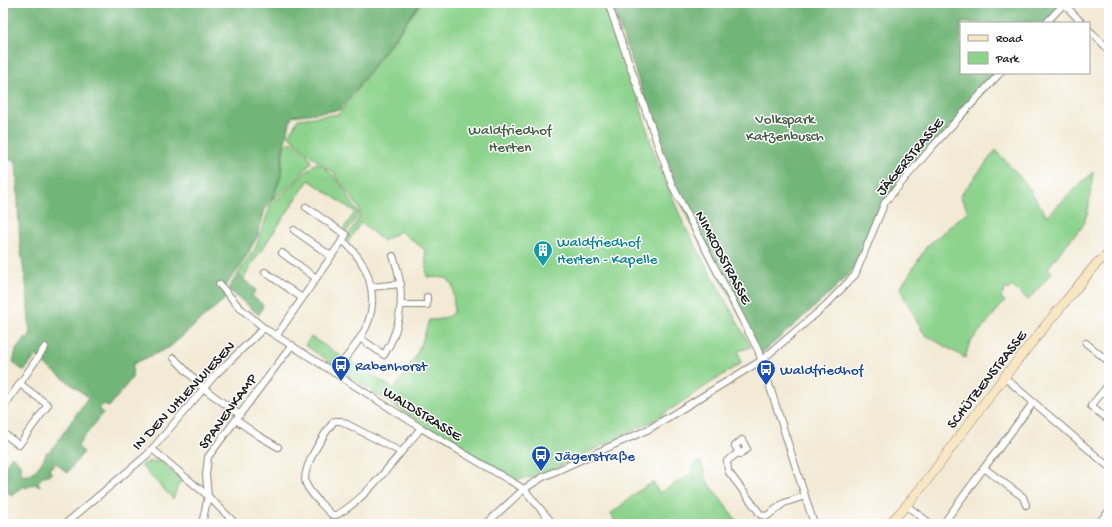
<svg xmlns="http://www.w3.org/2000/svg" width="1112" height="527" font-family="'Gochi Hand',sans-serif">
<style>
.green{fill:#8dd38d;stroke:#547854}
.forest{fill:#72b578;stroke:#47684a}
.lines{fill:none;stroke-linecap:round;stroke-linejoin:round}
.minor-casing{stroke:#888378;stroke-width:8}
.secondary-casing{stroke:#888378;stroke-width:10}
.minor{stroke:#fff;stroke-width:6}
.secondary{stroke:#f9e7c3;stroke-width:9}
.labels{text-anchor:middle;stroke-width:3;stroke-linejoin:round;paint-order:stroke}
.park-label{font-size:15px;fill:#445c44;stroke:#fff}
.street-label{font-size:15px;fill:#1c1c1c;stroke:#fff}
.culture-label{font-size:15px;fill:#0d838f;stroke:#fff;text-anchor:start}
.transit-label{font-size:15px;fill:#164399;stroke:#fff;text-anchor:start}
</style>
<rect width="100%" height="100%" fill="#fff"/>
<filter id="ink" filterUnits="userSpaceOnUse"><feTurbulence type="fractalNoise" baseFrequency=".025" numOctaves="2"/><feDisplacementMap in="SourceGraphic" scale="8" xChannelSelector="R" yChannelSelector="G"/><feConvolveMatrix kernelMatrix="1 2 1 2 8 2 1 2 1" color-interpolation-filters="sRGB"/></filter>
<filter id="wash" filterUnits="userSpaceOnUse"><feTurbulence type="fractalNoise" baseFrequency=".012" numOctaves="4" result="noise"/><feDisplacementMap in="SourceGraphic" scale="16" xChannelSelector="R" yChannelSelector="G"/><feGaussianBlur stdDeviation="0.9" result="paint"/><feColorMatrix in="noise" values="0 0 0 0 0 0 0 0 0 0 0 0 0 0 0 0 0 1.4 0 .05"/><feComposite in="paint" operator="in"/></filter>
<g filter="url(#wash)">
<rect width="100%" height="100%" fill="#f3ead5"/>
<g class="green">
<path d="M421,3H606L634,84L655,157L685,227L751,347L738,351L741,363L653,421L541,475L517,480L436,433L340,370L347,359L394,389C413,363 420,351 429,320C439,320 446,319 454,312L453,286L447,278L427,277L425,250L400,231L383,241L361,222L348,242L346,239L360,216L359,208L333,172L316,160L289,136L298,119L339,114Z"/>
<path d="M289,142C297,144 310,154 311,162L299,178L272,200L281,176L284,146Z"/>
<polygon points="996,150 1025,183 1047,216 1093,172 1088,212 1082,227 1063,248 1048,268 1052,273 1028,300 1012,286 1008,290 1006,288 1001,297 1005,301 969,344 965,358 924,334 900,289 927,246 968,211 960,196"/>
<path d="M317,163C337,173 346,195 358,212V215L346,233L342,231L355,212L309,180L252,264L243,280L238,274L256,247L271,204L300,179L313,165Z"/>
<polygon points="311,337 343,357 336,366 305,345"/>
<polygon points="160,461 182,481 179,483 173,499 141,466 148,462"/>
<polygon points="698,461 701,462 707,481 739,524 661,524 656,522 654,524 617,524 611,514 637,492 653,482 659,493 690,475 693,465"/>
</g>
<g class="forest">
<path d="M3,3H420L340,110L292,116L282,153L281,176L272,200L265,210L257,237L241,266L222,290L227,297L170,347L133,364L132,378L109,407L104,404L99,409L103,413L77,446L84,452L67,473L56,463L49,469L52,474L44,476L38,482L40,486L34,484L26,488L23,486L12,496L3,488V468L12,456C18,461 23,465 21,473L24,476C37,473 42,463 47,452L51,451L88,397L40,361L37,355L25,370L21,369L13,362L16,350L25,338L30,337L27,291L20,246L16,161L3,158Z"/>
<polygon points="611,3 1070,3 1066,7 1064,5 1046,23 961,23 961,73 1000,73 884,200 851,272 828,295 761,354 686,214"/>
<polygon points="238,274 256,290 252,296 263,305 259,315 228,289"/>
</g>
</g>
<g filter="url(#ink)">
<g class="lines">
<g class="minor-casing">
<g id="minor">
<polyline points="608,3 672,185 758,350 814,524"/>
<polyline points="1046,23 1064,4 1082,23"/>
<polyline points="1089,30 1109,50"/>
<polyline points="294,230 331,256"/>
<polyline points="282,253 316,278"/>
<polyline points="265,272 302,298"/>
<polyline points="219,284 240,308 264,328 421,428 524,489 553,524"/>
<polyline points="371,287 401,284"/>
<polyline points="401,305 427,305 427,297"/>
<polyline points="277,335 346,235 306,207"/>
<path d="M360,338L384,355C403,325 406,289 393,256"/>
<polyline points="1086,343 1109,362"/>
<polyline points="174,358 203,388 240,415"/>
<path d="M334,373C345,358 360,342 367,325C380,293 367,261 342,240"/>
<polyline points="1004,377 1109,467"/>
<polyline points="1109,384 1091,406 1109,421"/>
<polyline points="3,408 45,347"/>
<polyline points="236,420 259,436 278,447"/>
<polyline points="3,433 19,445 48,405 20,384"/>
<polyline points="152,449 208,496 236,524"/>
<path d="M401,452L341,421H334C325,433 300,469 306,484C312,497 323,505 332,515H336C364,502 400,453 421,428"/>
<polyline points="739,452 735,446 742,440 747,449 740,454 739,452 727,461 728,471 761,515 767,516 784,503 805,496"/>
<polyline points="984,468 1033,403"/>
<polyline points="907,506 931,524"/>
<polyline points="65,524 147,455 216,374 264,328"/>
<polyline points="202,524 208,496 206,475 208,457 292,345"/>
<polyline points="486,524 524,489 543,477 649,429 762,360 825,306 855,275 885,202 933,146 1000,73"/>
<polyline points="943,524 984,468 1023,497 1026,505"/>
<polyline points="1098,524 1109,511"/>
</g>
</g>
<g class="secondary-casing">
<path id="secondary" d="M889,524C925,488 952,445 983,405C1019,356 1059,310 1097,263L1109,254"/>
</g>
<use href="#minor" class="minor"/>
<use href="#secondary" class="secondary"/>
</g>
</g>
<defs>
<g id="building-pin" transform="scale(1)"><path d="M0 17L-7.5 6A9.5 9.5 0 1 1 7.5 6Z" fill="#0f9aa8" stroke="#fff"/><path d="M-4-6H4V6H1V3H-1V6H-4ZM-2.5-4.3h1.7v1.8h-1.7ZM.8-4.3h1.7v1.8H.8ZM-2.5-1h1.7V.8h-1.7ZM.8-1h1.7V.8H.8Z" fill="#fff"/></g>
<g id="bus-pin" transform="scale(1)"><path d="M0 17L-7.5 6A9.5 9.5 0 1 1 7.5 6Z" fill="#1a4fb4" stroke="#fff"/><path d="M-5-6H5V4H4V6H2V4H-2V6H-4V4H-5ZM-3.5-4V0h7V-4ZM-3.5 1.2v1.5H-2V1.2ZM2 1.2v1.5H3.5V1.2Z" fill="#fff"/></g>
</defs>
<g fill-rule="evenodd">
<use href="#building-pin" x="543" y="250"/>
<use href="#bus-pin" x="341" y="365"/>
<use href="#bus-pin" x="766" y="369"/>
<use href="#bus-pin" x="541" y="455"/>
</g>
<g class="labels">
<g class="park-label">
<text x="785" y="123">Volkspark<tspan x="785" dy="17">Katzenbusch</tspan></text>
<text x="510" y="134">Waldfriedhof<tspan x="510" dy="17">Herten</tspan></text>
</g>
<g class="street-label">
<text transform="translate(909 156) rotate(-50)" y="5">JÄGERSTRASSE</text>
<text transform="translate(724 257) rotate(62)" y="5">NIMRODSTRASSE</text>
<text transform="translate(986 379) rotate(-52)" y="5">SCHÜTZENSTRASSE</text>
<text transform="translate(183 395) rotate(-47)" y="5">IN DEN UHLENWIESEN</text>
<text transform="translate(227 411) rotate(-54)" y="5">SPANENKAMP</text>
<text transform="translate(423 413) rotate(32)" y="5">WALDSTRASSE</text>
</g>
<g class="culture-label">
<text x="557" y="246">Waldfriedhof<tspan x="557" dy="17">Herten - Kapelle</tspan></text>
</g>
<g class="transit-label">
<text x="355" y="370">Rabenhorst</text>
<text x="780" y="374">Waldfriedhof</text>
<text x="555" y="460">Jägerstraße</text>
</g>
</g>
<rect width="1112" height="527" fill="none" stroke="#fff" stroke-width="16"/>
<rect x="960" y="22" width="130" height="52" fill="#ffffff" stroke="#a4a4a4"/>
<rect x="968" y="35" width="20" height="6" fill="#f9e7c3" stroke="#a4a4a4"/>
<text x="996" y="42" font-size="12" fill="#1c1c1c">Road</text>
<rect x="968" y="52" width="20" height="12" fill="#8dd38d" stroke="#a4a4a4"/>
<text x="996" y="62" font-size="12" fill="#1c1c1c">Park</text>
</svg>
